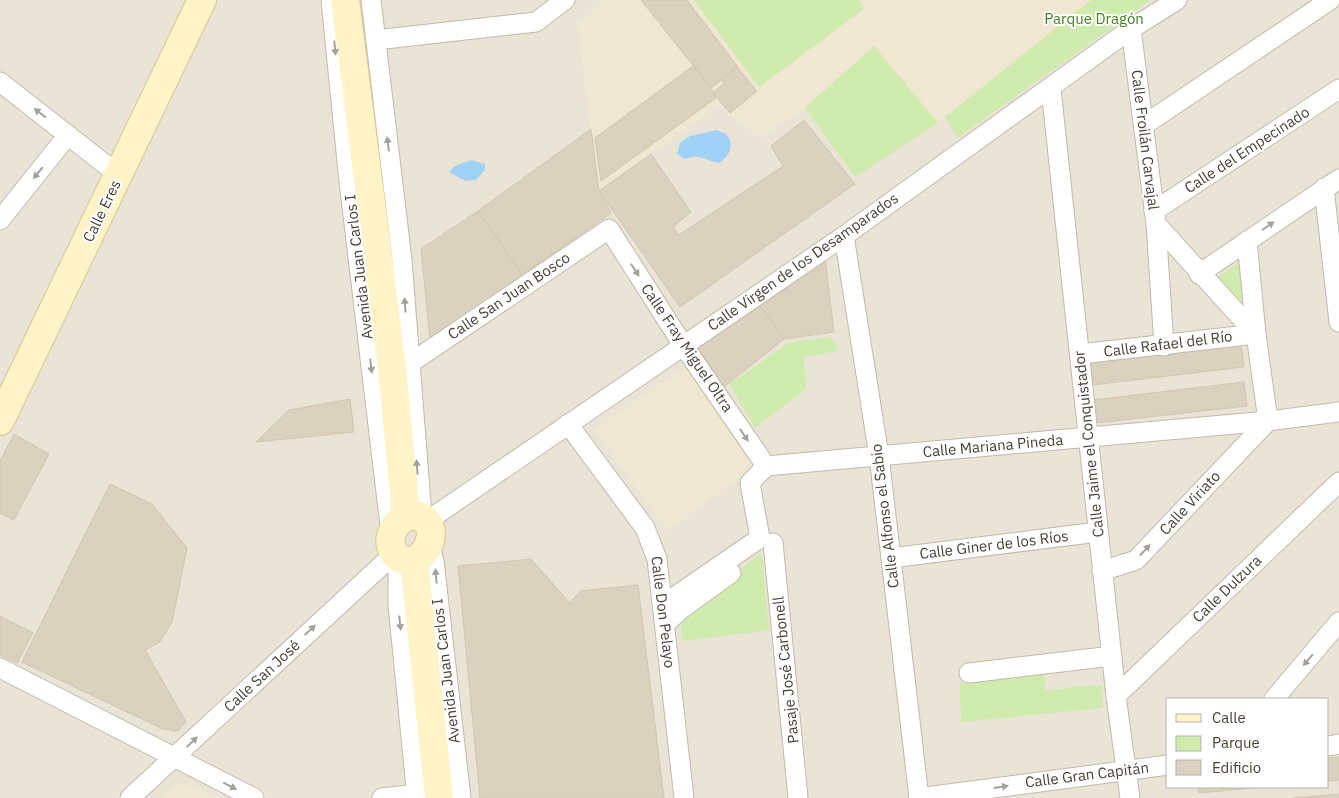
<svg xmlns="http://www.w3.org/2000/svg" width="1339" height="798" font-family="'IBM Plex Sans',sans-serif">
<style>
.residential{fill:#eae4d6;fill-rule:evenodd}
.education{fill:#efe7d1}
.green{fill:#cfecae}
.water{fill:#a0d1f6}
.building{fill:#dbd1bf;stroke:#d3c6af}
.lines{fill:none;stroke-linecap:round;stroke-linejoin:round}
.street-casing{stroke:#c2baaa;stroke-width:21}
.secondary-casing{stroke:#d9c795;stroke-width:30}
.street{stroke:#fff;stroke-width:19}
.secondary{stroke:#fff3c8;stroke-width:28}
.oneway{fill:#a4a09a}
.labels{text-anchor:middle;stroke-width:4;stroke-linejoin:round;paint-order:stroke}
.park-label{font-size:15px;fill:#458024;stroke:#fff}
.street-label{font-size:15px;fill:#494236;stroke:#fff}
</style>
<rect width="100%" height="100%" fill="#f5f1e8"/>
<path class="residential" d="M0,0H1339V798H0ZM1168,699H1328V787H1168Z"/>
<g class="education">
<polygon points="605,0 1091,0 938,123 874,46 805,108 761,139 719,106 599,191 577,24"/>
<polygon points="694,361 762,460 668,531 594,430"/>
<polygon points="174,785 191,786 221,798 159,798"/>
</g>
<g class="green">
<polygon points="694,0 859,0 865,8 759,87"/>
<polygon points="1091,0 1151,0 957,138 945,117"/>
<polygon points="874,46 938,123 855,177 805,108"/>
<polygon points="1242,260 1248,311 1216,278"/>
<polygon points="832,337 837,351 804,357 806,389 755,428 729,384 790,342"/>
<polygon points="762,554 769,630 682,641 680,610"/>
<polygon points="1044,675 1045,690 1102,685 1103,708 961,722 960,684"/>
</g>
<g class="water">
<path d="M717,130L726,134C735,144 730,156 719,163C705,160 699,153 685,159L677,154L680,143L690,136Z"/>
<polygon points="471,160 485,164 485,170 476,180 465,181 449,172 455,166"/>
</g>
<g class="building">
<polygon points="641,0 687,0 738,67 711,88"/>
<polygon points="693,66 711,88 716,98 601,181 595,138"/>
<polygon points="737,67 757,91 730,113 713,93 724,83 722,79"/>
<polygon points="804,120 855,184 680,307 599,191 651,154 691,212 673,227 679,235 783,166 771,146"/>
<polygon points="591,129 599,191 611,213 522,275 478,211"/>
<polygon points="478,211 522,275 430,340 421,249"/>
<polygon points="825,258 834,332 784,339 757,302"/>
<polygon points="757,302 784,339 724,387 694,343"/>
<polygon points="1241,344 1244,367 1092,385 1089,361"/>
<polygon points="1244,382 1247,406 1095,423 1093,400"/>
<polygon points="350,399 354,432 256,442 289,410"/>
<polygon points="14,434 49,454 14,520 0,513 0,461"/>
<polygon points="110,484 152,504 187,548 172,622 160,642 145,650 186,722 178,731 163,729 22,662"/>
<polygon points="531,559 570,603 580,591 638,585 664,798 480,798 458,566"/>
<polygon points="0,616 33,633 17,663 0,655"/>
<polygon points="1339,757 1339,780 1328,781 1328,758"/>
<polygon points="1198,787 1266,787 1199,793"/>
<polygon points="1339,794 1339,798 1293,798"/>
</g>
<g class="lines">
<g class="street-casing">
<g id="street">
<polyline points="331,0 349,182 391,534"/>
<polyline points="371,0 402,260 422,516"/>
<polyline points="376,40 536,22 565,0"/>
<polyline points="0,82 120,176"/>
<polyline points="1051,89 1116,696 1130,798"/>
<polyline points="1144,125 1330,0"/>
<polyline points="1324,188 1339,322"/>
<polyline points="1154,211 1339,89"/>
<polyline points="0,220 68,135"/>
<polyline points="1156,224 1164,346"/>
<polyline points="844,236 879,456 919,798"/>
<polyline points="1199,274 1339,179"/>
<polyline points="1080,354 1256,334 1247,241"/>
<polyline points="392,368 409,364 609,229 683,345 766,466"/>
<polyline points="568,424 645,528 657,559 684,798"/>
<polyline points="766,466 1268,421 1339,412"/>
<polyline points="427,521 844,236 1131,29 1177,0"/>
<polyline points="773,543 798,798"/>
<polyline points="429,545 434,561 461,798"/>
<polyline points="398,557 398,605 417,798"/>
<polyline points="891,558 1098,532"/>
<polyline points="1102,571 1136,560 1268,421 1256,334 1156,224 1131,29"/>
<polyline points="664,604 760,538 750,483 766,466"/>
<polyline points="665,624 680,610 731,573"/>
<polyline points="0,668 254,798"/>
<polyline points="969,673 1112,656"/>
<polyline points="1116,696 1339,482"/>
<polyline points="1274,699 1339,622"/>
<polyline points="1328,746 1339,744"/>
<polyline points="130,798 395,553"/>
<polyline points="382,798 417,794"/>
<polyline points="918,798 1168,765"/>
</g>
</g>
<g class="secondary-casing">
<g id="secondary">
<polyline points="345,0 392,368 406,516"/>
<polyline points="0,421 202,0"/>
<path d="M413,515C451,520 420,580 396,555C382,541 396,517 413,515Z"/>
<polyline points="414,561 439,798"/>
</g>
</g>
<use href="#street" class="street"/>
<use href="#secondary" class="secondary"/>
</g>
<defs><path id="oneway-solid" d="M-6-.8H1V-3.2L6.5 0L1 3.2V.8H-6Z" transform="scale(1.25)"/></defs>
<g class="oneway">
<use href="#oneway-solid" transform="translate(335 48) rotate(84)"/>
<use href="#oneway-solid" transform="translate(40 113) rotate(-142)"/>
<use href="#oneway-solid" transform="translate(388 144) rotate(-97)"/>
<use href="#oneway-solid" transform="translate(38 173) rotate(129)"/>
<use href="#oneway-solid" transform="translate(1268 226) rotate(-35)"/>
<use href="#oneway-solid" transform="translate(635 270) rotate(57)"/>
<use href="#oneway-solid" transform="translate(405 305) rotate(-94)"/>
<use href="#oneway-solid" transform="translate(371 366) rotate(83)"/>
<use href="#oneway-solid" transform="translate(744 435) rotate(56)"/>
<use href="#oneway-solid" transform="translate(417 467) rotate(-94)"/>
<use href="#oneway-solid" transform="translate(1145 550) rotate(-47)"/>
<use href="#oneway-solid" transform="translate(436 576) rotate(-95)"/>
<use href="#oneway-solid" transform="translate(400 623) rotate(84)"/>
<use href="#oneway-solid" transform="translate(310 630) rotate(-43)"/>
<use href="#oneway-solid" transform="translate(1308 660) rotate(130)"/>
<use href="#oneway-solid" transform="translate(192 742) rotate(-43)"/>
<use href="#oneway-solid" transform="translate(230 786) rotate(27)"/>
<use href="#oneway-solid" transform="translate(1001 787) rotate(-8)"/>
</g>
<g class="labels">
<g class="park-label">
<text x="1094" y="24">Parque Dragón</text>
</g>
<g class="street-label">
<text transform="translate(1145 140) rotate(83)" y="5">Calle Froilán Carvajal</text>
<text transform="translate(1247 150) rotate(-33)" y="5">Calle del Empecinado</text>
<text transform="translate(102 211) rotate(-64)" y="5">Calle Eres</text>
<text transform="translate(803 262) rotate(-35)" y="5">Calle Virgen de los Desamparados</text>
<text transform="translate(359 267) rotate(-97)" y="5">Avenida Juan Carlos I</text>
<text transform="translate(509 296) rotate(-34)" y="5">Calle San Juan Bosco</text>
<text transform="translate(1168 344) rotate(-7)" y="5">Calle Rafael del Río</text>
<text transform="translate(687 348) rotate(56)" y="5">Calle Fray Miguel Oltra</text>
<text transform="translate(1089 444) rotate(-96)" y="5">Calle Jaime el Conquistador</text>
<text transform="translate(993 446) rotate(-5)" y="5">Calle Mariana Pineda</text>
<text transform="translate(1190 503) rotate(-47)" y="5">Calle Viriato</text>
<text transform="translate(885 516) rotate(-97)" y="5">Calle Alfonso el Sabio</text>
<text transform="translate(994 545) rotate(-7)" y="5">Calle Giner de los Ríos</text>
<text transform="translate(1227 589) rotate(-44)" y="5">Calle Dulzura</text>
<text transform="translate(663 612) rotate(83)" y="5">Calle Don Pelayo</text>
<text transform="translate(786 670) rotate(-96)" y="5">Pasaje José Carbonell</text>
<text transform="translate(446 671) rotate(-97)" y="5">Avenida Juan Carlos I</text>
<text transform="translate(262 676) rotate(-43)" y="5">Calle San José</text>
<text transform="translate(1087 775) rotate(-7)" y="5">Calle Gran Capitán</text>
</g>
</g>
<rect x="1166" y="698" width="162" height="90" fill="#ffffff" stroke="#b6b3af"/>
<rect x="1176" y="714" width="25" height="8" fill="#fff3c8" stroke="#b6b3af"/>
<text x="1212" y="723" font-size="15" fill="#494236">Calle</text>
<rect x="1176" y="736" width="25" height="15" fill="#cfecae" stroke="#b6b3af"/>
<text x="1212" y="748" font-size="15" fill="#494236">Parque</text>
<rect x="1176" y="760" width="25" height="15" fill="#dbd1bf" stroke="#b6b3af"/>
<text x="1212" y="773" font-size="15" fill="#494236">Edificio</text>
</svg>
